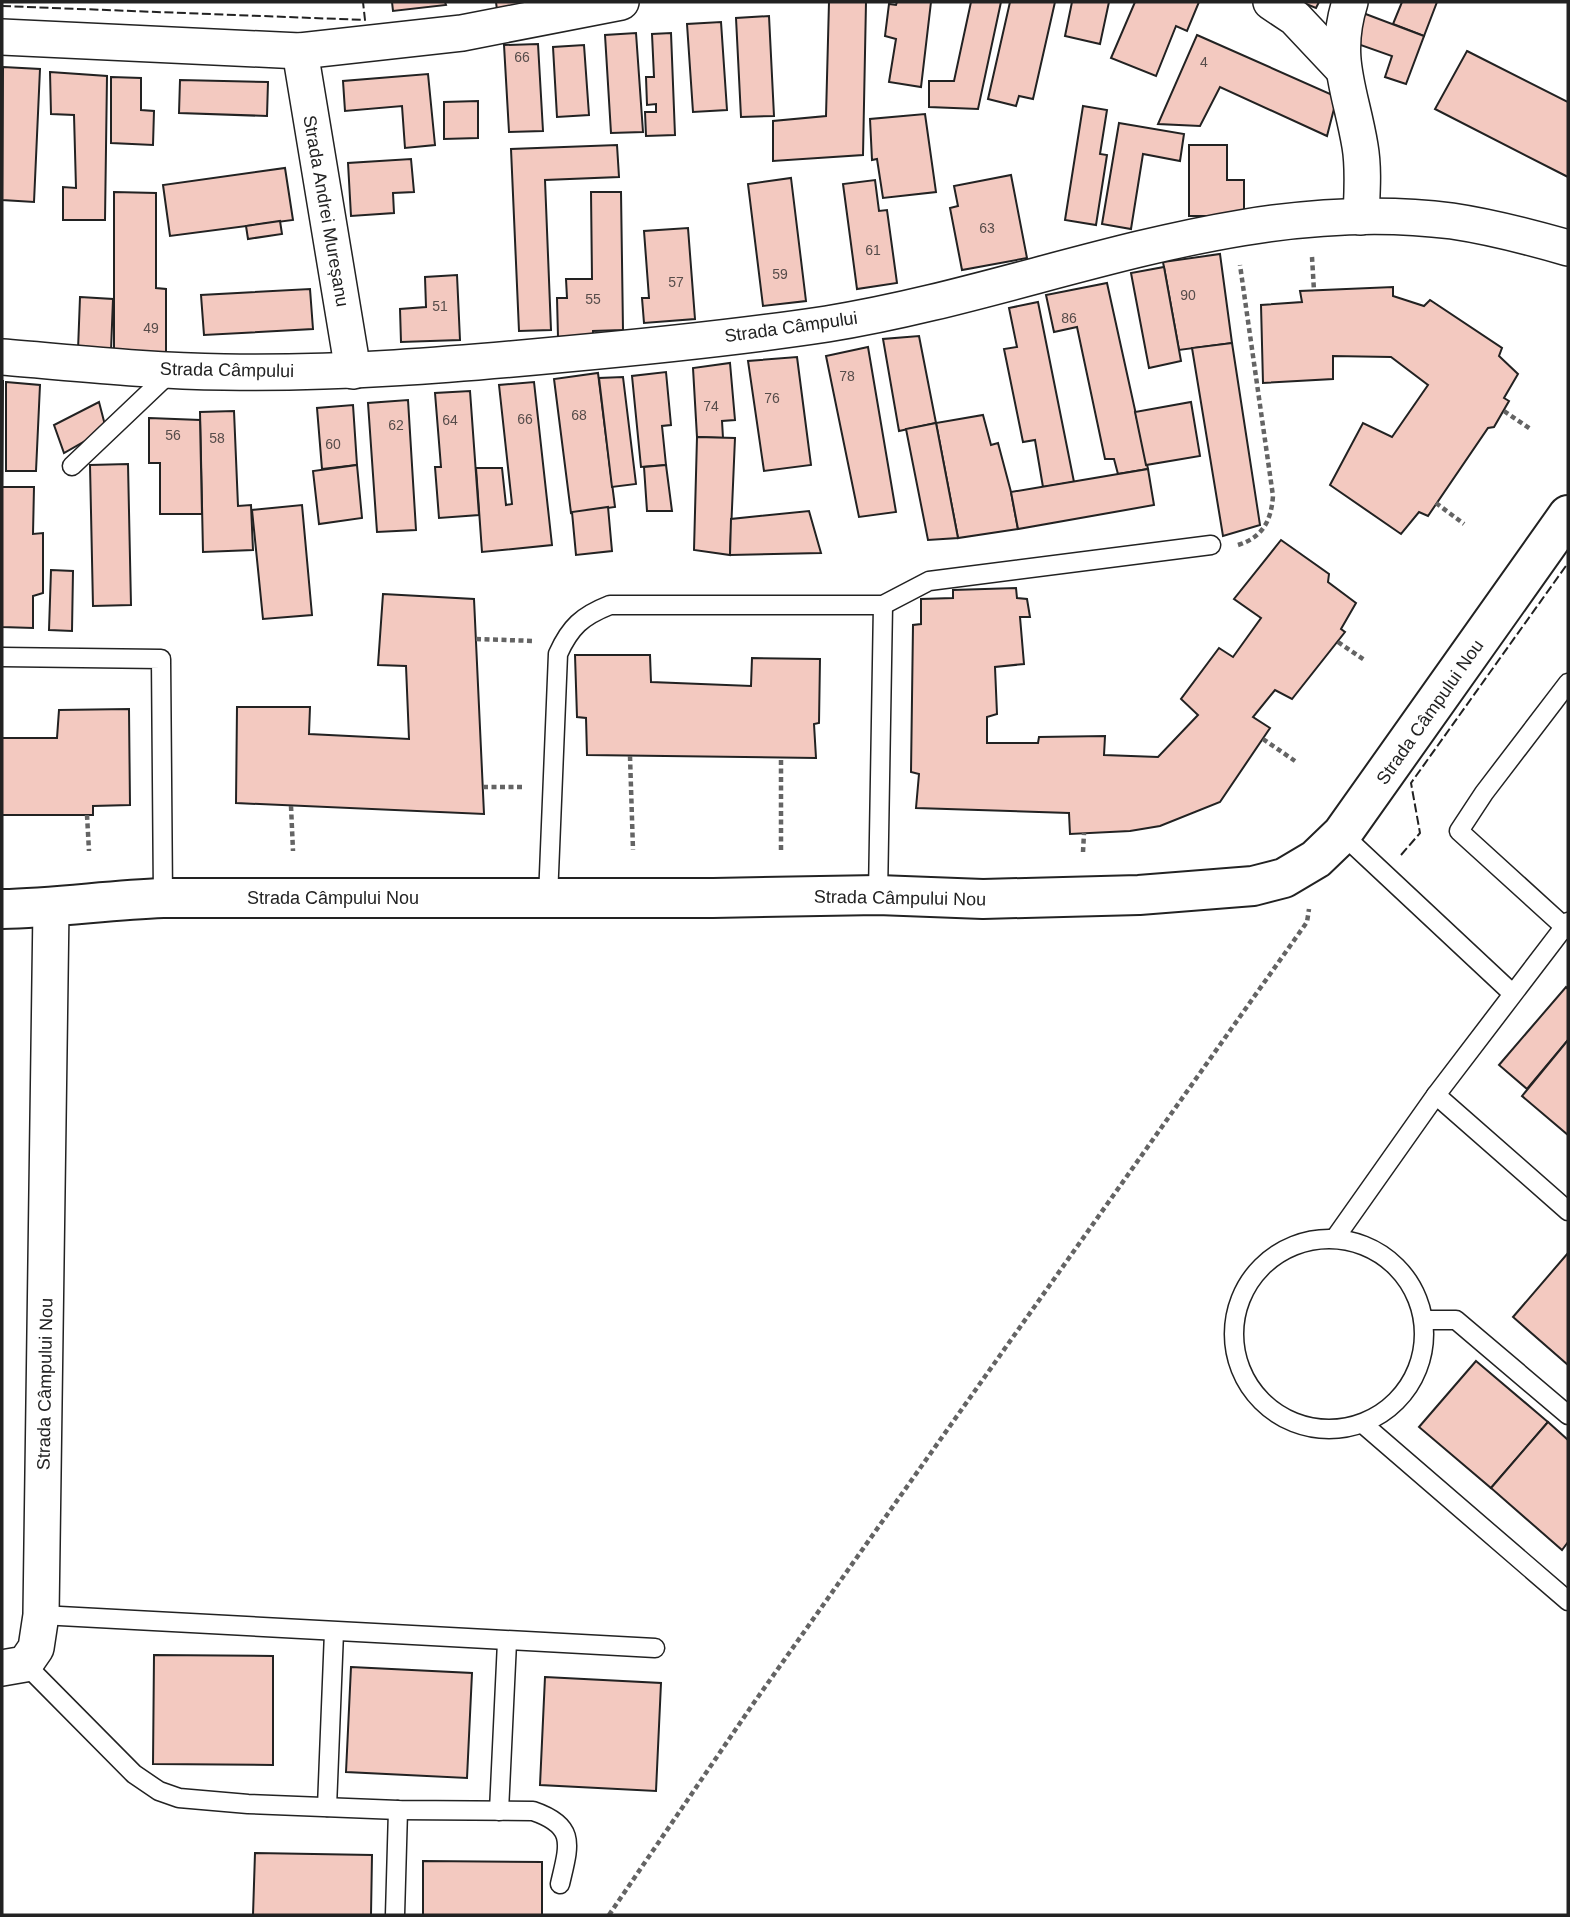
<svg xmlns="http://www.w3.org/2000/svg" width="1570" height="1917" font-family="Helvetica,sans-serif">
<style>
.building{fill:#f3c9c0;stroke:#222;stroke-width:2}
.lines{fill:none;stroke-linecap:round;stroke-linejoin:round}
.lane-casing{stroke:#222;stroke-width:21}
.street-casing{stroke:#222;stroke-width:38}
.secondary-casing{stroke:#222;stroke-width:42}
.path{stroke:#646464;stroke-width:4.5;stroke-dasharray:5 3.5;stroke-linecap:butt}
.lane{stroke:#fff;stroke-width:18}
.street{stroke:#fff;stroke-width:35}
.secondary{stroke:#fff;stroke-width:38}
.fence{stroke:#222;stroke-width:2;stroke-dasharray:9 3.5;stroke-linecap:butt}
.labels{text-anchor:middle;stroke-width:5;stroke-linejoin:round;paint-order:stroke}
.number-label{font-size:14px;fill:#564c4a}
.street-label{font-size:18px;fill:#222;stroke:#fff}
</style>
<rect width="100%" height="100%" fill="#fff"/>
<g class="building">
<polygon points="392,2 445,2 446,5 393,11"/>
<polygon points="496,2 534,2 497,10"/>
<polygon points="829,2 866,2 863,155 773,161 773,121 826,116"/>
<polygon points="897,2 931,2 921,87 889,82 896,39 885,36 889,4 896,5"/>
<polygon points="971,2 1001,2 978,109 929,107 929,81 954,81"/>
<polygon points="1010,2 1055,2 1033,99 1019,96 1016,106 988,99"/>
<polygon points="1072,2 1109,2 1100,44 1065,36"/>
<polygon points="1135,2 1199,2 1187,31 1176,26 1156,76 1111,58"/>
<polygon points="1301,2 1319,2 1316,8"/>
<polygon points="1402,2 1437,2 1424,36 1393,24"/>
<polygon points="1363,13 1424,36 1406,84 1385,77 1392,56 1352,42"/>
<polygon points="769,16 774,116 741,117 736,18"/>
<polygon points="721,22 727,110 693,112 687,24"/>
<polygon points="636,33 643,132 611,133 605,35"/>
<polygon points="671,33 675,135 646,136 645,112 656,112 656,104 647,105 646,77 654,77 652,34"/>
<polygon points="1197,35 1337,97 1327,136 1220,87 1200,126 1158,124"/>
<polygon points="538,44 543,131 509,132 504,45"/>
<polygon points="584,45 589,115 557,117 553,47"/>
<polygon points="1467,51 1568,102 1568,177 1435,109"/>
<polygon points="3,67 40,69 34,202 2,200"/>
<polygon points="50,72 107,76 105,220 63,220 63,187 76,188 74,115 51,114"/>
<polygon points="428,74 435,145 405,148 402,106 345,111 343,81"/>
<polygon points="111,77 141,78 141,110 154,111 153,145 111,143"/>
<polygon points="180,80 268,82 267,116 179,113"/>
<polygon points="478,101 478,138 444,139 444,102"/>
<polygon points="1083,106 1107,110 1100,154 1107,155 1096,225 1065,220"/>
<polygon points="925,114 936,192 883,198 877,159 872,160 870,119"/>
<polygon points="1119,123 1184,134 1180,161 1143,154 1131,229 1102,224"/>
<polygon points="617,145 619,177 545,180 551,330 519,331 511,149"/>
<polygon points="1189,145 1227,145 1227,180 1244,180 1244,216 1189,216"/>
<polygon points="411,159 414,192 393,193 394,213 351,216 348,163"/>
<polygon points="285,168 293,220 170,236 163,185"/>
<polygon points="1011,175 1027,258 962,270 950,208 958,206 954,186"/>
<polygon points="791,178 806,301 763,306 748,184"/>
<polygon points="875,180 879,211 887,210 897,283 857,289 843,184"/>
<polygon points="114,192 156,193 156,288 166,289 166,354 114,354"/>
<polygon points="591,192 621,192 623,330 593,331 593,336 558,337 557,298 567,298 566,279 592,279"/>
<polygon points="280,221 282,234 248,239 246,226"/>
<polygon points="688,228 695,319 644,323 642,298 649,298 644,231"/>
<polygon points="1220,254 1232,343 1179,350 1163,262"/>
<polygon points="1164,267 1181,361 1149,368 1131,273"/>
<polygon points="457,275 460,340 401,342 400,309 426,307 425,277"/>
<polygon points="1107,283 1148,469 1118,474 1114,459 1105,459 1077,327 1054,332 1046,295"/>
<polygon points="1393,287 1393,296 1424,306 1430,300 1502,348 1499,356 1518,374 1504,398 1509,401 1494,427 1488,428 1428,516 1419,512 1401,534 1330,485 1363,423 1392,437 1428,385 1391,357 1333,356 1333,379 1263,383 1261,305 1302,302 1300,291"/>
<polygon points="310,289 313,329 204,335 201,295"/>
<polygon points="80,297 113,299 111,351 78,350"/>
<polygon points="1038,302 1074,482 1043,487 1035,440 1023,442 1004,349 1017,347 1009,308"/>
<polygon points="919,336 936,423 899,431 883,339"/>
<polygon points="1232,343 1260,525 1223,536 1192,348"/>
<polygon points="868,347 896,512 859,517 826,356"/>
<polygon points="797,357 811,465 764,471 748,361"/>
<polygon points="730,363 735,420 722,421 723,438 697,437 693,368"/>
<polygon points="666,372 671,425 662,426 666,465 641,467 632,376"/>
<polygon points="598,373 615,507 571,513 554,379"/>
<polygon points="623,377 636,484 612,487 599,378"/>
<polygon points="2,381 3,381 2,487"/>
<polygon points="6,382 40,385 36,471 6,471"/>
<polygon points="534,382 552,545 482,552 476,468 502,468 506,505 512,504 499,385"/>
<polygon points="470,391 479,515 439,518 435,467 441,467 435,393"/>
<polygon points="408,400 416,530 377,532 368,403"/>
<polygon points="99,402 106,429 64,453 54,425"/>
<polygon points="1191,402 1200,456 1146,465 1135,412"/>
<polygon points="353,405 357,465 322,469 317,408"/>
<polygon points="234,411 238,506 251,505 253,550 203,552 200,412"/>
<polygon points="983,415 991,445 998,443 1011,492 1018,529 958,538 936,423"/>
<polygon points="149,418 200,420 202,514 160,514 160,463 149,463"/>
<polygon points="936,423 958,538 928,540 906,429"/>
<polygon points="697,437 735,438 730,555 694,550"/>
<polygon points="128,464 131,605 93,606 90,465"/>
<polygon points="357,465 362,518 319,524 313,471"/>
<polygon points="666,465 672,511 647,511 644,467"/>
<polygon points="1148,469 1154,505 1018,529 1011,492"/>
<polygon points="2,487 34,487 33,534 43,533 43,593 33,596 33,628 2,627"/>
<polygon points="302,505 312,615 263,619 252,510"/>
<polygon points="608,507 612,551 576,555 572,512"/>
<polygon points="809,511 821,553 730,555 731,519"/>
<polygon points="1281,540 1329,574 1328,582 1356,603 1341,629 1345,632 1292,699 1275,690 1253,717 1270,728 1220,802 1160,826 1130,831 1070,834 1069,813 916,808 919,774 911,772 913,625 921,624 921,599 953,598 953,590 1016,588 1017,598 1027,599 1030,617 1020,617 1024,664 995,667 997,714 987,717 987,743 1038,743 1039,737 1105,736 1104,755 1158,757 1198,715 1181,699 1219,648 1233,657 1261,618 1234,599"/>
<polygon points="51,570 73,571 72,631 49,630"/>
<polygon points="383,594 474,599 484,814 236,803 237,707 310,707 309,734 409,739 406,666 378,665"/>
<polygon points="575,655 650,655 651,682 751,686 752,658 820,659 819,723 814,724 816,758 587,755 586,718 577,717"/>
<polygon points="129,709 130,805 93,806 93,815 2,815 2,738 57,738 59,710"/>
<polygon points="1566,987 1568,989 1568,1040 1527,1089 1499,1065"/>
<polygon points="1568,1040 1568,1135 1522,1096"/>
<polygon points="1568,1253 1568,1365 1513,1317"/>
<polygon points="1476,1361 1548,1422 1491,1488 1419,1427"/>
<polygon points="1548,1422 1568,1440 1568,1542 1562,1550 1491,1488"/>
<polygon points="154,1655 273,1656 273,1765 153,1764"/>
<polygon points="351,1667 472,1673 467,1778 346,1772"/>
<polygon points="545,1677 661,1683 656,1791 540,1785"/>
<polygon points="255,1853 372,1855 371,1915 253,1915"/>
<polygon points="423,1861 542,1862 542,1915 423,1915"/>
</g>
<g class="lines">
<g class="lane-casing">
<g id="lane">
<polyline points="72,466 173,370"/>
<polyline points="2,657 161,659 163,898"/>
<polyline points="1568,683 1484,793 1459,831 1568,930"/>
<polyline points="1342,834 1512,993"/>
<polyline points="878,895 883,605"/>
<path d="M548,898L558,654C570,627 582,616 610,605H883L929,581L1211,545"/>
<polyline points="1436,1095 1568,1211"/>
<polyline points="1335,1238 1436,1095 1568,922"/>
<circle cx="1329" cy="1334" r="95"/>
<polyline points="1425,1320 1456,1320 1568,1415"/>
<polyline points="1363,1424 1568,1601"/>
<polyline points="41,1615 655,1648"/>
<path d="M25,1664L134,1774L159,1791L179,1798L248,1804L398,1810L533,1811C577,1826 569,1845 560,1884"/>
<polyline points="327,1807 334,1632"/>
<polyline points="499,1811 507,1642"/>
<polyline points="395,1915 398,1810"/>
</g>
</g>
<g class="street-casing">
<g id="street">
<polyline points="1271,2 1295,18 1342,68"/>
<path d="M1350,2C1332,59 1351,91 1360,146C1364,169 1362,193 1361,217"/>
<polyline points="2,37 300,51 462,33 621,2"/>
<polyline points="300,51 353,371"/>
<path d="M2,357C76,363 150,371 224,372C338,374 452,365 566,354C653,346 741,337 827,324C1034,291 1238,193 1452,221C1492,227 1530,237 1568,248"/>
<polyline points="2,1668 25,1664 36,1648 41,1615 51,908"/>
</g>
</g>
<g class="secondary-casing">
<path id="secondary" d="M2,909C56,908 109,900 163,898H713L878,895L983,899L1139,895L1253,886L1284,878L1316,859L1342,834L1568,515"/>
</g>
<g class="path">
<polyline points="1312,257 1314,291"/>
<polyline points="1504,411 1532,430"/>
<polyline points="1436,503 1464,524"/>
<path d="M1238,545C1263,537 1271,521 1273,496L1240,265"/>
<polyline points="476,639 535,641"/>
<polyline points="1338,642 1366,661"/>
<polyline points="1263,739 1295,761"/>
<polyline points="630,756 633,850"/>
<polyline points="483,787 524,787"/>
<polyline points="291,806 293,851"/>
<polyline points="87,815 89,851"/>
<polyline points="781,850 781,757"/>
<polyline points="1083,852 1084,833"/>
<polyline points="609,1915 753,1704 1307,922 1309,909"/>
</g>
<use href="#lane" class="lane"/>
<use href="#street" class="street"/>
<use href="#secondary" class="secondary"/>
<g class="fence">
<polyline points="2,6 365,20 363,2"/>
<polyline points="1401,855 1420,833 1411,783 1568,563"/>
</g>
</g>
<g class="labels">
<g class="number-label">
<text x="522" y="62">66</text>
<text x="1204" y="67">4</text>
<text x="987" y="233">63</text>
<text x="873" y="255">61</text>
<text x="780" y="279">59</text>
<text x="676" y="287">57</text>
<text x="1188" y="300">90</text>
<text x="593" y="304">55</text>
<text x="440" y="311">51</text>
<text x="1069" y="323">86</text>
<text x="151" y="333">49</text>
<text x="847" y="381">78</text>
<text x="772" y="403">76</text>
<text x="711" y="411">74</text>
<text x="579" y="420">68</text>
<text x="525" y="424">66</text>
<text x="450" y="425">64</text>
<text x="396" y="430">62</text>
<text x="173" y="440">56</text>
<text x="217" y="443">58</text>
<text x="333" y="449">60</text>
</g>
<g class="street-label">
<text transform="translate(326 211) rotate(80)" y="6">Strada Andrei Mureșanu</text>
<text transform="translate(791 327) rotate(-8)" y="6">Strada Câmpului</text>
<text transform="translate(227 370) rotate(1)" y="6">Strada Câmpului</text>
<text transform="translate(1430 712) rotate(-55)" y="6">Strada Câmpului Nou</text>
<text x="333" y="904">Strada Câmpului Nou</text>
<text transform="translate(900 898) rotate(1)" y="6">Strada Câmpului Nou</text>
<text transform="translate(45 1384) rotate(-89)" y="6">Strada Câmpului Nou</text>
</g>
</g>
<rect width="1570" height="1917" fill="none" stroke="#222222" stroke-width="7"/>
</svg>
